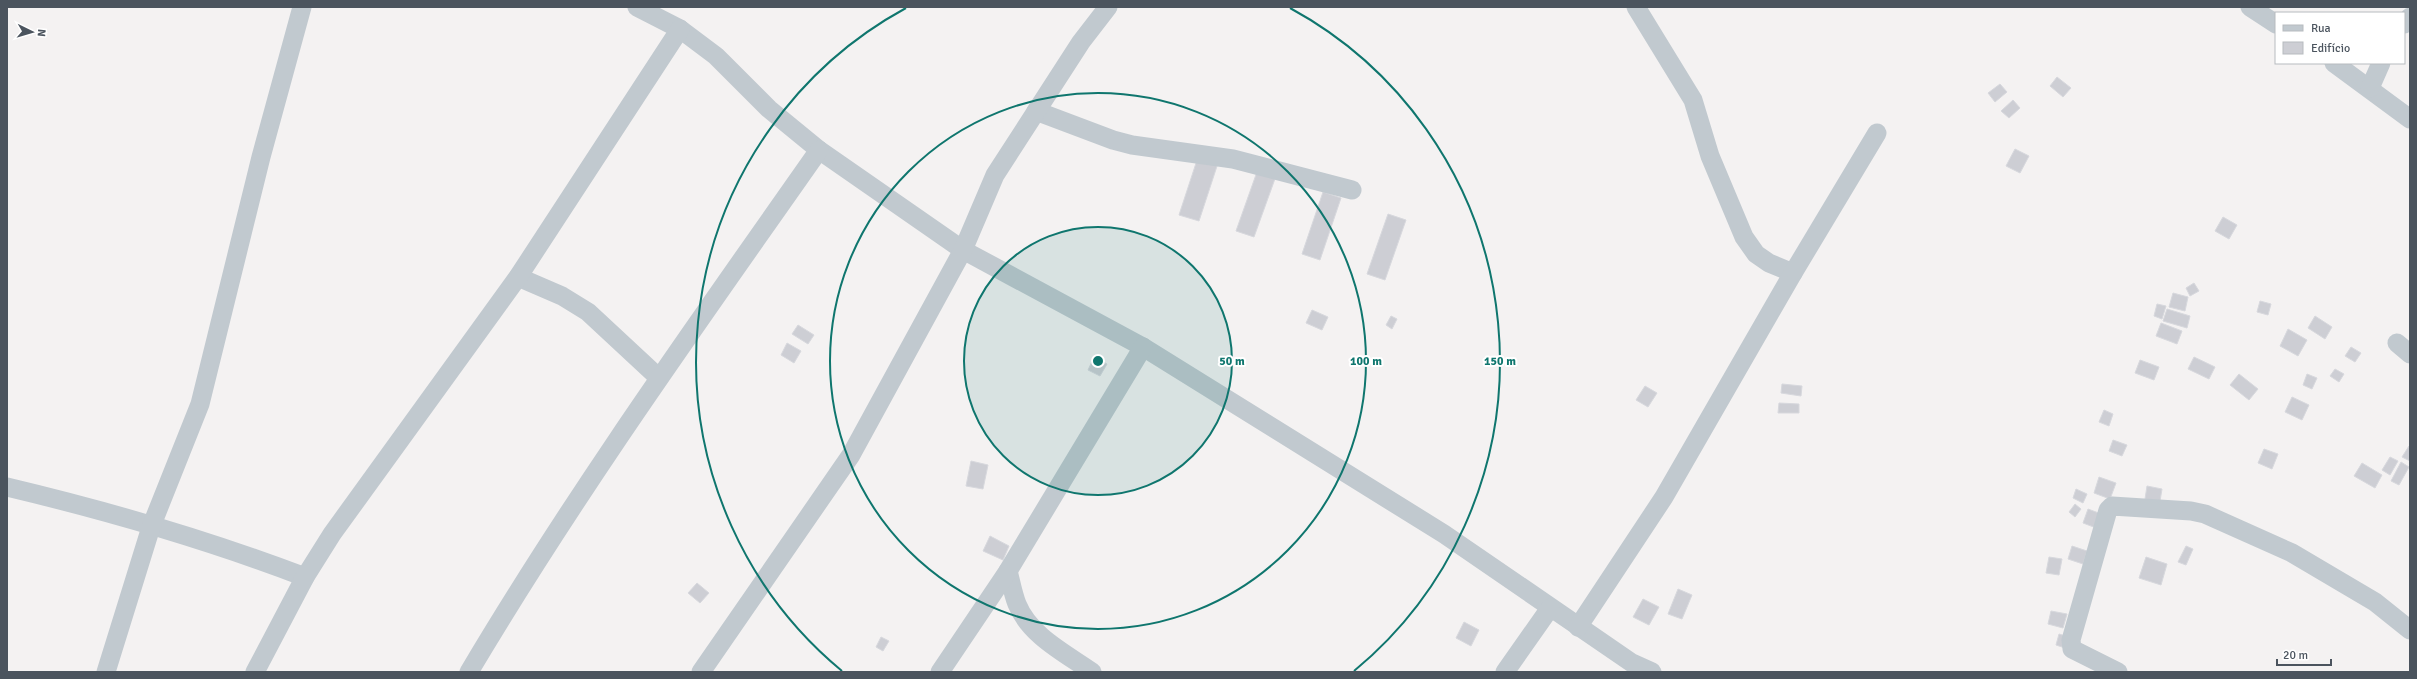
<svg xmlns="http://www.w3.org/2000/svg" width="2417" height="679" font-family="Signika,sans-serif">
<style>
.building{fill:#cdced4;stroke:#d7d8dd}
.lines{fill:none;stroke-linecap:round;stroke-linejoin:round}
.minor{stroke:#c1c9cf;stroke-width:19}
.ring{fill:none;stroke:#0f766e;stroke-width:2}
.centre{fill:#0f766e;stroke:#fff;stroke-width:2}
.ring-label{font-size:12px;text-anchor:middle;font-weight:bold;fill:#0f766e;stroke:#fff;stroke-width:4;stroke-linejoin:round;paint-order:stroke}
</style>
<rect width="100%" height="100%" fill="#f4f2f2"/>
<g class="building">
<polygon points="2057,77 2071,88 2063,97 2050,86"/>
<polygon points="2000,84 2007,92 1995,102 1988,93"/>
<polygon points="2013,100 2020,108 2009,118 2001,111"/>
<polygon points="2015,149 2029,156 2020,173 2006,166"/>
<polygon points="1199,154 1219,160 1199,221 1179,215"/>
<polygon points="1258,169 1276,176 1254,237 1236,231"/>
<polygon points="1323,192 1341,198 1320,260 1302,254"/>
<polygon points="1388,214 1406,220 1385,280 1367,274"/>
<polygon points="2223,217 2237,225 2229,239 2215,231"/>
<polygon points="2194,283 2199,291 2190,296 2186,288"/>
<polygon points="2173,293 2188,297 2185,311 2169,307"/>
<polygon points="2260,301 2271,304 2268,315 2257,312"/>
<polygon points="2157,304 2166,306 2162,319 2154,316"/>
<polygon points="2167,309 2190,316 2187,328 2163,321"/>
<polygon points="1312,310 1328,317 1322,330 1306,323"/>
<polygon points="1391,316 1397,319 1392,329 1386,325"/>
<polygon points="2315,316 2332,327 2325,339 2308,328"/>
<polygon points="2161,323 2182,331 2177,344 2156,336"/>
<polygon points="798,325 814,335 808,344 792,334"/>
<polygon points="2288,329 2307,340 2298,356 2280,346"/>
<polygon points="787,343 801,351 794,363 781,355"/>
<polygon points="2351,347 2361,353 2355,362 2345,356"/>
<polygon points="1094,357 1107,364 1100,376 1088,370"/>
<polygon points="2194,357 2215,367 2209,379 2188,369"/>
<polygon points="2140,360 2159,367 2154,380 2135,373"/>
<polygon points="2335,369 2344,374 2339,382 2330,376"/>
<polygon points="2239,374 2258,389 2249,400 2230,385"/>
<polygon points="2307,374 2317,378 2312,389 2303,385"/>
<polygon points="1782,384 1802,386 1801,396 1781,393"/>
<polygon points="1645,386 1657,393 1648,407 1636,400"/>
<polygon points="2292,397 2309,405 2302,420 2285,412"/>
<polygon points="1779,403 1799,404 1799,413 1778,413"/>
<polygon points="2104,410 2113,414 2109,426 2099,422"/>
<polygon points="2113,440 2127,445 2122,456 2109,451"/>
<polygon points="2409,446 2410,447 2410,461 2402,457"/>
<polygon points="2264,449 2278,454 2272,469 2258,463"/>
<polygon points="2390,457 2398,461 2390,475 2382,470"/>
<polygon points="971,461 988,465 983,489 966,486"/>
<polygon points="2401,462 2409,467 2399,485 2391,481"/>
<polygon points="2362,463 2382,475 2375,488 2354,476"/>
<polygon points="2099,477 2116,483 2110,499 2094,493"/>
<polygon points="2147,486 2162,489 2160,501 2145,499"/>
<polygon points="2076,489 2087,494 2083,503 2073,498"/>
<polygon points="2075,504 2081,509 2075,517 2069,512"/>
<polygon points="2088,509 2104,515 2099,529 2083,523"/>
<polygon points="990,536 1009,546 1003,560 983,551"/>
<polygon points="2072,546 2087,551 2083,564 2068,559"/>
<polygon points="2186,546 2193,549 2186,565 2178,562"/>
<polygon points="2049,557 2062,559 2059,575 2046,573"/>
<polygon points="2146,557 2167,564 2161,585 2139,578"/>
<polygon points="697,583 709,593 700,603 688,593"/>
<polygon points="1678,589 1692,595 1682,619 1668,614"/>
<polygon points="1643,599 1659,607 1649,625 1633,617"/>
<polygon points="2051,611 2067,614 2063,628 2048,624"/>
<polygon points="1464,622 1479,630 1471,646 1456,638"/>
<polygon points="2059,634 2069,637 2065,648 2056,645"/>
<polygon points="881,637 889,641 883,651 876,647"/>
</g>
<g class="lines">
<g class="minor">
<polyline points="637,7 680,29 716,56 769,109 819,150 963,250 1143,347 1444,534 1632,663 1652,672"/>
<polyline points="1636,7 1693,100 1710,156 1744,237 1756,254 1769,263 1793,273"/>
<polyline points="2250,7 2276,24"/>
<polyline points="2404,24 2410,17"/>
<polyline points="2334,63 2410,119"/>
<polyline points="2370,88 2381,63"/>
<polyline points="1036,111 1113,140 1132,145 1233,159 1352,190"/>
<polyline points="518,277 562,296 588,312 659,378"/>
<polyline points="2397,343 2410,354"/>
<path d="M7,487C108,511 208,540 305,577"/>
<path d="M1008,571C1011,582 1013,594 1017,604C1030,636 1065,653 1092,672"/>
<polyline points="1578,627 1664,497 1793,273 1877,133"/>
<polyline points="106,672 151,527 200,404 261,157 302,7"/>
<polyline points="255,672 305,577 332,534 518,277 680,29"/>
<path d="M469,672C576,492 699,321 819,150"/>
<polyline points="701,672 851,455 963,250 995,175 1081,42 1108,7"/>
<polyline points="940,672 1008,571 1143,347"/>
<polyline points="1505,672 1550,608"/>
<polyline points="2118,672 2072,649 2071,640 2108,510 2112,506 2191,511 2205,514 2292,553 2375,602 2410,630"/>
</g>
</g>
<circle cx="1098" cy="361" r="134" fill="#0f766e" fill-opacity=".12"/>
<g class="ring">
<circle cx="1098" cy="361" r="134"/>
<circle cx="1098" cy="361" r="268"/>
<path d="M842 671A402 402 0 0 1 906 8M1290 8A402 402 0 0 1 1354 671"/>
</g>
<circle cx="1098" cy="361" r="6" class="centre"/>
<g class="ring-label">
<text x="1232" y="365">50 m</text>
<text x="1366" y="365">100 m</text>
<text x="1500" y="365">150 m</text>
</g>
<rect width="2417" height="679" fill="none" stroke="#4b545e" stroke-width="16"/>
<rect x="2275" y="12" width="130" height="52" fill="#ffffff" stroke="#b7bbbf"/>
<rect x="2283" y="25" width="20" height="6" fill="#c1c9cf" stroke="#b7bbbf"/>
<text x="2311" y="32" font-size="12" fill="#4b545e">Rua</text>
<rect x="2283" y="42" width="20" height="12" fill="#cdced4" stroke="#b7bbbf"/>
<text x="2311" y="52" font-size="12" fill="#4b545e">Edifício</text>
<g transform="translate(32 32) rotate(95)" stroke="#ffffff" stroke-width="3" paint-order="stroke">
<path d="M0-3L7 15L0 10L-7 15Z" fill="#4b545e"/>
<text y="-6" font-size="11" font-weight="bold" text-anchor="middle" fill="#4b545e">N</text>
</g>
<path d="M2277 659v6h54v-6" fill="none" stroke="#4b545e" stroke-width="2"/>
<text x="2283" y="659" font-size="12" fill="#4b545e" stroke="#ffffff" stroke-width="3" paint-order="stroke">20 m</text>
</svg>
